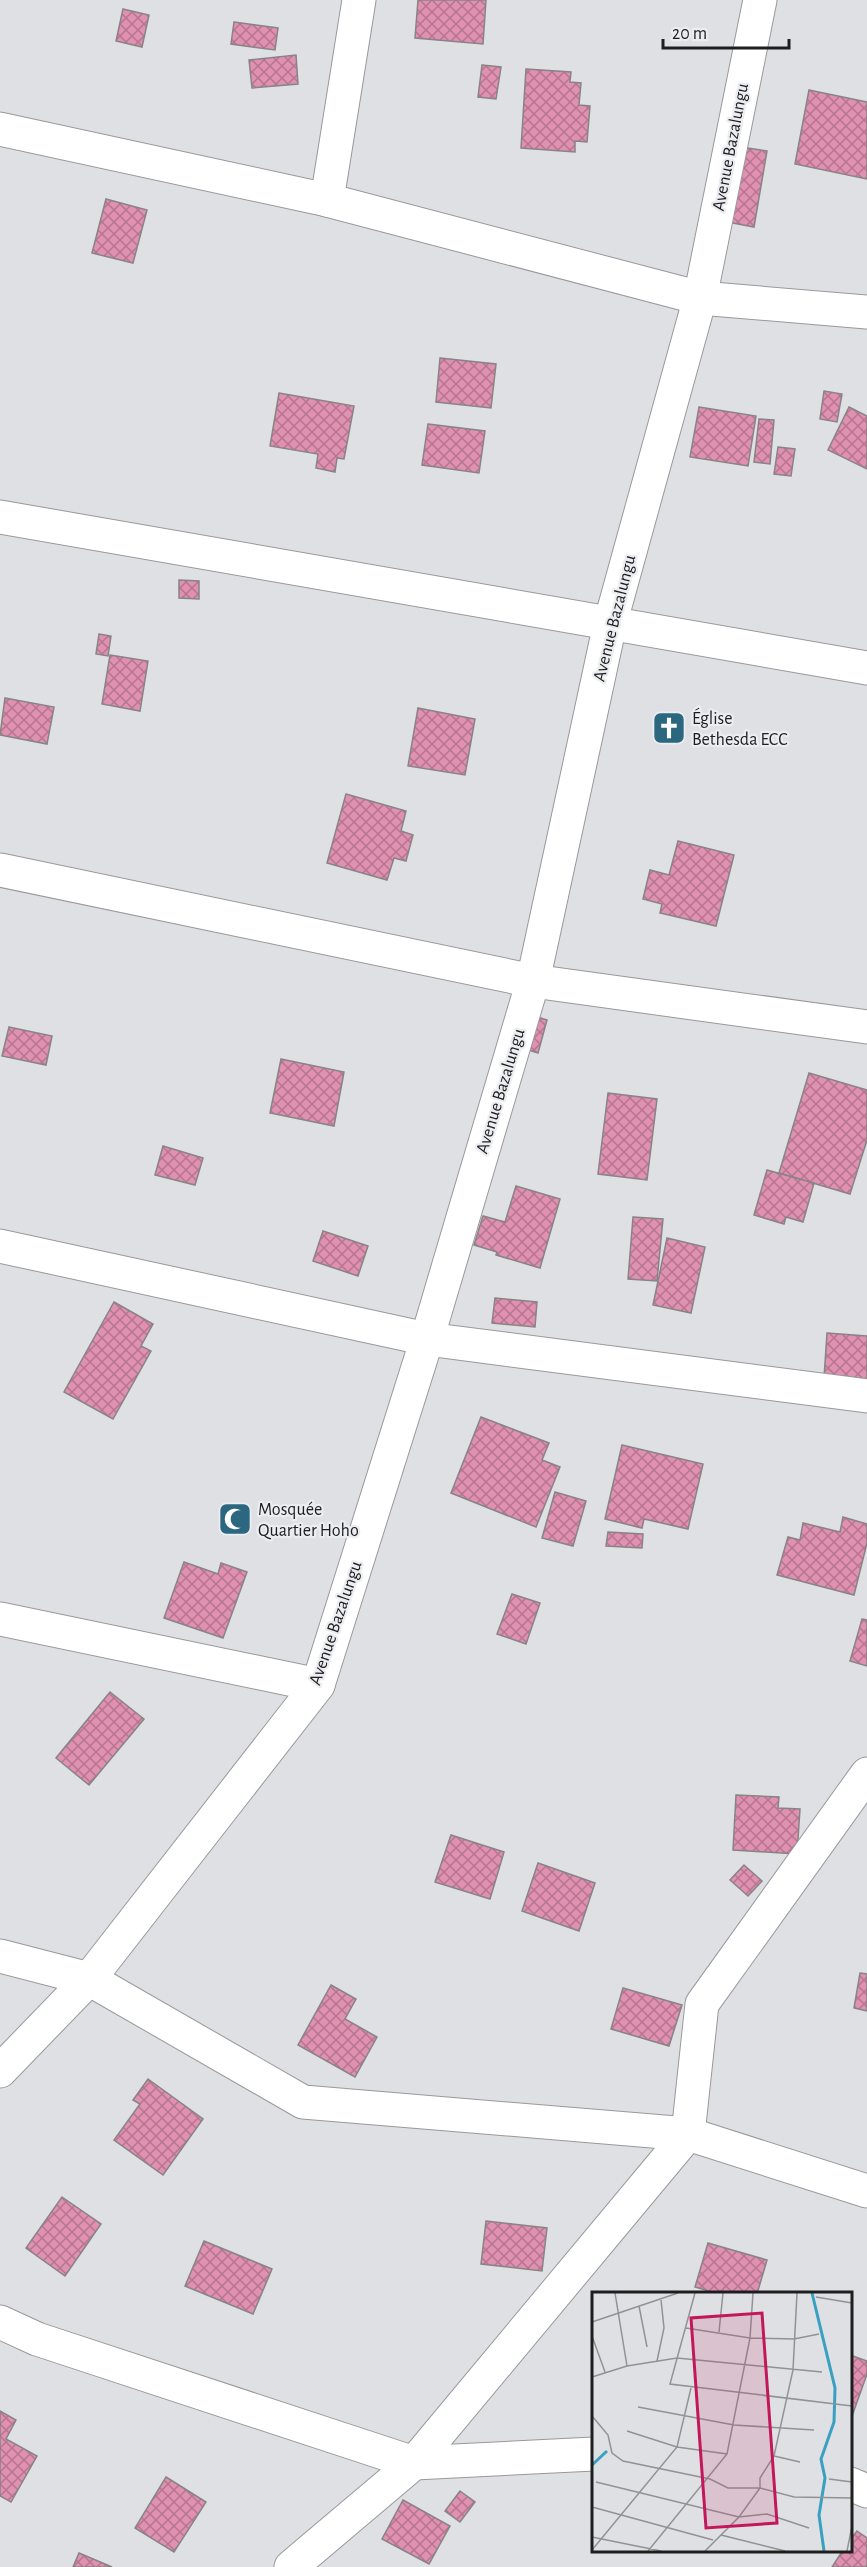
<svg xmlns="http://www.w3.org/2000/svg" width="867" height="2567" font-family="'Alegreya Sans',sans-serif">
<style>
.building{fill:url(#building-cross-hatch);stroke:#878485;stroke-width:1.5}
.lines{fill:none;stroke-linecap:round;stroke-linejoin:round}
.minor-casing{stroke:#98999c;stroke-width:35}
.minor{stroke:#fff;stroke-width:33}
.labels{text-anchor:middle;stroke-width:4.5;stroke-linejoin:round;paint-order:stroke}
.street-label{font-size:18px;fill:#1e1e1f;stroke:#ecedf1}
.poi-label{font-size:18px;fill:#1e1e1f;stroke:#ecedf1;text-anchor:start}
.inset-river{fill:none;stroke:#38a0c1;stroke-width:3}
.inset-road{fill:none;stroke:#929295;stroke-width:1.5}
.view{fill:#c2185b;fill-opacity:0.15;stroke:#c2185b;stroke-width:3}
.inset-edge{fill:none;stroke:#1e1e1f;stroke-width:3}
</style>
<defs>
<pattern id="building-cross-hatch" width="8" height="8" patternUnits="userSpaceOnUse" patternTransform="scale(1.5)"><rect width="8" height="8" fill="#e090b1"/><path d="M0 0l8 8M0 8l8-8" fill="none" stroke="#b5758f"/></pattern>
</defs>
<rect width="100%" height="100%" fill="#dfe0e3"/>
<g class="building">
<polygon points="418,0 486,0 483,44 415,38"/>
<polygon points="123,9 149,15 142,47 116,41"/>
<polygon points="234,22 278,28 275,50 231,44"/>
<polygon points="296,55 298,84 252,88 249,60"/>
<polygon points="482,65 501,67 496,99 478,97"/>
<polygon points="526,69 571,72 570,82 581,83 579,105 590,106 587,142 575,141 575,152 521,148"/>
<polygon points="809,90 867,102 867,179 795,164"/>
<polygon points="741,147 767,151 754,227 727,222"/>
<polygon points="106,199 147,210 133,263 92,253"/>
<polygon points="440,358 496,364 491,408 436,402"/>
<polygon points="824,391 842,394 837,422 820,419"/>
<polygon points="279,393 354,406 344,459 337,458 335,472 316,468 318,454 270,446"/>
<polygon points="699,407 756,416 748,466 690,457"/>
<polygon points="849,407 867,416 867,469 828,450"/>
<polygon points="759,419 774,420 770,464 754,462"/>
<polygon points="428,424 485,431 479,473 422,465"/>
<polygon points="778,447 795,449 791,476 774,474"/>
<polygon points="179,580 199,581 199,599 179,598"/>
<polygon points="99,634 111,636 108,656 96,654"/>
<polygon points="110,655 148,661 140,711 102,704"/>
<polygon points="5,698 54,707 47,744 0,735"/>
<polygon points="418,708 475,719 465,775 408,766"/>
<polygon points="346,794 406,811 401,831 413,835 406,861 394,858 387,880 327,863"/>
<polygon points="678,841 734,855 716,926 660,913 662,904 643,899 650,870 669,875"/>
<polygon points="525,1013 547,1020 538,1053 516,1046"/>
<polygon points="9,1027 52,1036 46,1065 2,1056"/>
<polygon points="281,1059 344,1072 334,1126 270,1113"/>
<polygon points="809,1073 867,1090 867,1140 850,1194 779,1173"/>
<polygon points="608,1093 657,1099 647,1180 598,1174"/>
<polygon points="163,1146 203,1158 195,1185 155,1175"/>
<polygon points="767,1170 814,1183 803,1222 786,1217 784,1224 754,1215"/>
<polygon points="516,1186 560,1199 540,1268 496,1255 497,1252 474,1245 483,1216 505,1222"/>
<polygon points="633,1217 663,1219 657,1281 628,1279"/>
<polygon points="323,1231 368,1246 358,1276 313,1261"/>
<polygon points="667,1238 705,1247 691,1313 653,1305"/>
<polygon points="495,1298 537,1302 535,1327 492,1323"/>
<polygon points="114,1302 153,1324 141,1346 151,1351 113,1419 64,1392"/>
<polygon points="827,1333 867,1336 867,1381 824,1378"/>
<polygon points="481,1417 549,1443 542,1460 560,1467 536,1527 451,1493"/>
<polygon points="622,1445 703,1464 688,1529 644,1519 642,1528 605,1519"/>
<polygon points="555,1492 586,1501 573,1546 542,1538"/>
<polygon points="843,1517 867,1524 867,1543 854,1595 777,1575 788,1537 800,1540 803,1523 840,1532"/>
<polygon points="608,1532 643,1534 642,1548 606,1546"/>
<polygon points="184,1562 218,1574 221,1563 247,1572 223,1638 164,1618"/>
<polygon points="512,1594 540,1603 526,1644 497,1634"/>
<polygon points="862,1619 867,1620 867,1666 850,1661"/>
<polygon points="110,1692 144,1719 89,1785 56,1758"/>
<polygon points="736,1795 779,1797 778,1808 800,1809 797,1854 733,1850"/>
<polygon points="451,1835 504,1852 490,1899 435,1882"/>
<polygon points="538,1863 595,1883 579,1931 522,1911"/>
<polygon points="744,1865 762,1881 748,1896 730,1880"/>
<polygon points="860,1973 867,1974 867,2011 854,2008"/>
<polygon points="331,1985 356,1999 345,2019 377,2037 355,2077 298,2045"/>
<polygon points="623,1988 682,2005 669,2046 611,2029"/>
<polygon points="148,2079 203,2119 163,2175 114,2140 140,2104 133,2100"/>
<polygon points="62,2197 101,2224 65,2276 26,2248"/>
<polygon points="486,2221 547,2228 542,2271 481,2264"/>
<polygon points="204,2241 272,2269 253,2314 185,2286"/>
<polygon points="708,2243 767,2260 757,2294 719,2294 695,2287"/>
<polygon points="850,2355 867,2361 867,2374 851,2419"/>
<polygon points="0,2411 16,2420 6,2439 37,2456 11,2502 0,2496"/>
<polygon points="166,2477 206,2502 174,2552 135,2528"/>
<polygon points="460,2491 475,2502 460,2522 445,2511"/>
<polygon points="403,2500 450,2526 429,2564 382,2539"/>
<polygon points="857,2531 867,2538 867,2567 832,2567 843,2550 850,2550 850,2540"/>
<polygon points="79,2553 112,2567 73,2567"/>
</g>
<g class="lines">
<g class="minor-casing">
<g id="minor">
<polyline points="0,129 327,200 700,298 867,312"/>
<polyline points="327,200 359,0"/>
<polyline points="0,517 867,668"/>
<polyline points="0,870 533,981 867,1027"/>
<polyline points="0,1246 427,1339 867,1396"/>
<polyline points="0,1619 318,1685"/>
<polyline points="0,1956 89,1979 303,2102 688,2134 867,2191"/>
<polyline points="0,2071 89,1979 318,1685 427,1339 533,981 610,624 700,298 760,0"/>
<polyline points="0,2322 37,2339 414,2463 594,2454"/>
<polyline points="850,2484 867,2491"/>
<polyline points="291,2567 414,2463 688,2134 702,2004 867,1774"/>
</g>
</g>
<use href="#minor" class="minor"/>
</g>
<defs>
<g id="church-square" transform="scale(1.725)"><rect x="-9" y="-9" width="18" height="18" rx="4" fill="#2b677f" stroke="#ecedf1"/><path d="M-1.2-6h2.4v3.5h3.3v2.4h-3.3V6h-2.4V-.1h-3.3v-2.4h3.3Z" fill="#fff"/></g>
<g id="mosque-square" transform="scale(1.725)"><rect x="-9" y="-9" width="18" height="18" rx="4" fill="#2b677f" stroke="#ecedf1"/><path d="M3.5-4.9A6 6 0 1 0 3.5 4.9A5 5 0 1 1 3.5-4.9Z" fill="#fff"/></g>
</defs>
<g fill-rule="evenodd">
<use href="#church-square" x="669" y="728"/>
<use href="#mosque-square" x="235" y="1519"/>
</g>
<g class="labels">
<g class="street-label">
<text transform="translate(730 147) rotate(-79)" y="6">Avenue Bazalungu</text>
<text transform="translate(614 618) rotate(-76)" y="6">Avenue Bazalungu</text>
<text transform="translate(500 1091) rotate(-73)" y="6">Avenue Bazalungu</text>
<text transform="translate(335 1623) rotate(-71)" y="6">Avenue Bazalungu</text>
</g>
<g class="poi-label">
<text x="692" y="724">Église<tspan x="692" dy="21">Bethesda ECC</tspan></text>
<text x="258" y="1515">Mosquée<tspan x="258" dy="21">Quartier Hoho</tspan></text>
</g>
</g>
<g transform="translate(592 2292)">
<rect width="260" height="260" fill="#dfe0e3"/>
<path class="inset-river" d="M220,1L243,96L242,130L229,167L233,186L227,223L232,259M0,173L15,159"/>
<path class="inset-road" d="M23,1L35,74M103,1L78,92L260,114M224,5L260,11M47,14L55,55M0,30L86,1M94,36L158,46L202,47L227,42M127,40L131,1M0,44L13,80M65,69L72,36L69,8M0,85L35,74L85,66L230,80M46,115L142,133L222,138M0,124L16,143L20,161L31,169L118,187L136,196H168L202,205L260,206M35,139L85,155L135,162M182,164L208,170M237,187L260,190M4,190L147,225L175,222L217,236M0,215L121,248M129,243L193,259M0,245L69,259M0,258L85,155L99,96M56,259L135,162L158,46L161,1M113,259L147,225L168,196V186L182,164L201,78L205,1M255,259L260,234"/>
<path class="view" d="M170,21L185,231L114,236L99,26Z"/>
<rect width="260" height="260" class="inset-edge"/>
</g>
<path d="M663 39v9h126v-9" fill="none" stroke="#1e1e1f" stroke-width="3"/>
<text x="672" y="39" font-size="18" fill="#1e1e1f" stroke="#ecedf1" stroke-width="4.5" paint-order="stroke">20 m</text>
</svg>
